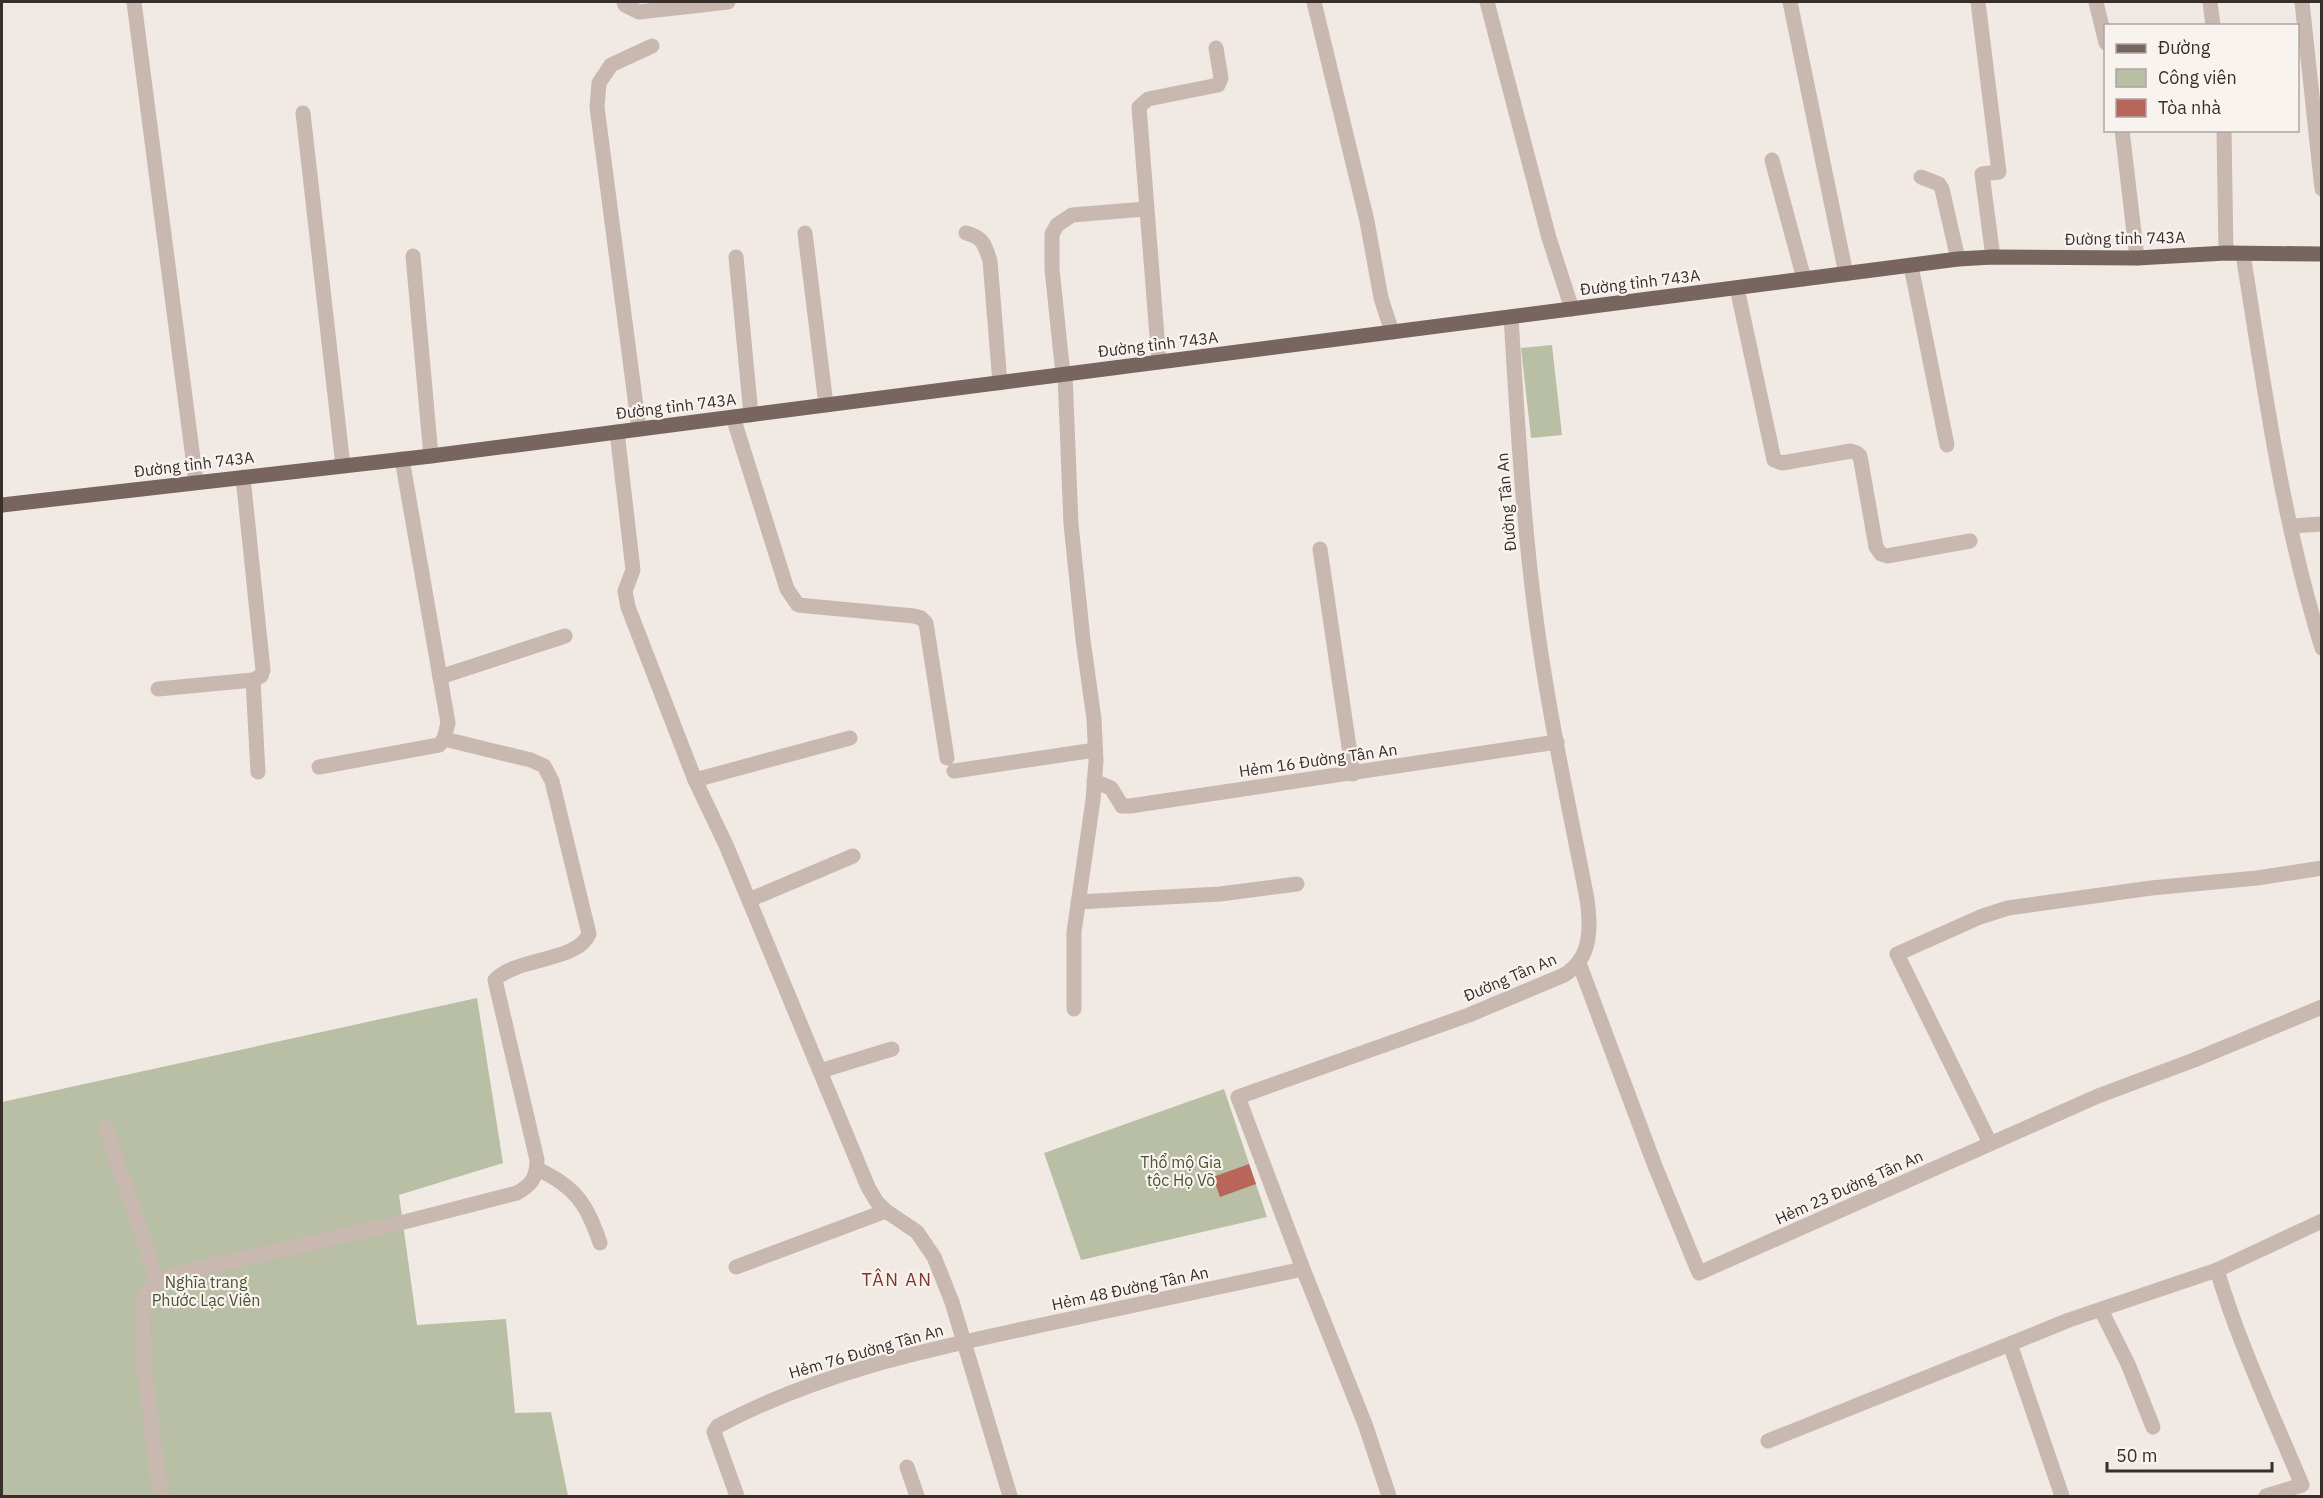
<svg xmlns="http://www.w3.org/2000/svg" width="2323" height="1498" font-family="'IBM Plex Sans',sans-serif">
<style>
.green{fill:#b9bfa4}
.building{fill:#b8655a}
.lines{fill:none;stroke-linecap:round;stroke-linejoin:round}
.minor{stroke:#c8b8af;stroke-width:15}
.major{stroke:#786560;stroke-width:15}
.labels{text-anchor:middle;stroke-width:4.5;stroke-linejoin:round;paint-order:stroke}
.street-label{font-size:16px;fill:#382f2c;stroke:#f9f3ef}
.park-label{font-size:16px;fill:#4c5433;stroke:#f9f3ef}
.neighbourhood-label{font-size:18px;letter-spacing:1.5px;fill:#7e382f;stroke:#f9f3ef}
</style>
<rect width="100%" height="100%" fill="#f1e9e3"/>
<g class="green">
<polygon points="1552,345 1562,435 1531,438 1521,348"/>
<polygon points="477,998 503,1163 399,1195 417,1325 506,1319 515,1413 551,1412 568,1496 2,1496 2,1102"/>
<polygon points="1224,1089 1267,1217 1081,1260 1044,1153"/>
</g>
<polygon class="building" points="1249,1164 1256,1184 1220,1197 1213,1177"/>
<g class="lines">
<g class="minor">
<polyline points="134,2 196,482"/>
<polyline points="624,2 625,5 639,12 728,2"/>
<polyline points="1314,2 1367,221 1381,298 1392,332"/>
<polyline points="1487,2 1549,238 1572,309"/>
<polyline points="1790,2 1846,274"/>
<polyline points="1978,2 1999,172 1982,174 1993,257"/>
<polyline points="2096,2 2106,43"/>
<polyline points="2210,2 2213,26"/>
<polyline points="2302,2 2322,189"/>
<polyline points="303,113 343,466"/>
<polyline points="2122,130 2137,258"/>
<polyline points="2224,130 2226,253"/>
<polyline points="1772,160 1804,279"/>
<polyline points="1921,177 1939,184 1942,189 1958,259"/>
<polyline points="805,233 826,405"/>
<path d="M966,233C983,237 985,245 990,261L1000,383"/>
<path d="M2243,254C2264,386 2282,520 2322,648"/>
<polyline points="413,256 431,456"/>
<polyline points="736,257 751,415"/>
<polyline points="1911,266 1947,445"/>
<polyline points="1737,288 1774,460 1782,463 1851,451 1857,453 1860,456 1876,547 1881,554 1887,556 1970,541"/>
<polyline points="1159,362 1139,107 1148,99 1218,85 1221,78 1216,48"/>
<polyline points="1065,374 1071,524 1083,640 1094,719 1096,761 1093,800 1074,932 1074,1009"/>
<polyline points="1063,375 1052,269 1052,234 1057,225 1072,215 1146,209"/>
<polyline points="733,417 787,589 798,605 914,616 921,618 926,623 947,758"/>
<polyline points="639,429 597,107 599,83 611,65 652,46"/>
<polyline points="617,432 633,570 625,591 628,607 695,780 726,845 868,1187 877,1202 886,1211 917,1232 934,1257 952,1302 1010,1496"/>
<polyline points="2291,526 2322,524"/>
<polyline points="1320,549 1353,774"/>
<polyline points="440,677 565,636"/>
<polyline points="253,680 258,772"/>
<polyline points="158,689 253,680 261,676 263,670 243,477"/>
<polyline points="319,767 439,745 444,739 448,723 402,459"/>
<polyline points="954,771 1095,750"/>
<polyline points="695,780 850,738"/>
<polyline points="1094,781 1111,788 1122,806 1130,806 1557,742"/>
<polyline points="749,900 853,856"/>
<polyline points="1078,902 1220,894 1297,884"/>
<polyline points="1579,963 1655,1166 1699,1273 2098,1096 2194,1060 2322,1007"/>
<polyline points="820,1071 892,1049"/>
<path d="M106,1128C122,1180 142,1230 157,1282"/>
<polyline points="1990,1143 1897,954 1980,917 2008,908 2151,888 2257,878 2322,868"/>
<path d="M537,1169C575,1186 587,1204 600,1243"/>
<polyline points="736,1267 886,1211"/>
<path d="M2217,1270C2239,1344 2272,1413 2302,1485L2266,1496"/>
<polyline points="2101,1310 2128,1364 2153,1427"/>
<polyline points="1768,1441 2010,1344"/>
<polyline points="907,1467 917,1496"/>
<path d="M161,1496L144,1368L142,1311L146,1295L157,1282L184,1272L404,1222L517,1193C531,1185 537,1178 537,1160L495,980C517,957 577,962 589,934L552,781L544,766L531,760L444,739"/>
<path d="M737,1496L714,1432L718,1426C820,1372 925,1350 1037,1326C1125,1307 1214,1288 1303,1269"/>
<path d="M1389,1496L1365,1424L1303,1269L1238,1097L1469,1015L1564,975C1592,958 1591,928 1587,899C1568,801 1546,702 1534,603C1522,508 1517,412 1511,317"/>
<polyline points="2062,1496 2010,1344 2069,1320 2217,1270 2322,1221"/>
</g>
<polyline class="major" points="2,505 431,456 1958,259 1993,257 2137,258 2226,253 2322,254"/>
</g>
<g class="labels">
<g class="street-label">
<text transform="translate(2125 238) rotate(-1)" y="6">Đường tỉnh 743A</text>
<text transform="translate(1640 282) rotate(-7)" y="6">Đường tỉnh 743A</text>
<text transform="translate(1158 344) rotate(-7)" y="6">Đường tỉnh 743A</text>
<text transform="translate(676 406) rotate(-7)" y="6">Đường tỉnh 743A</text>
<text transform="translate(194 464) rotate(-7)" y="6">Đường tỉnh 743A</text>
<text transform="translate(1506 502) rotate(-95)" y="6">Đường Tân An</text>
<text transform="translate(1318 760) rotate(-8)" y="6">Hẻm 16 Đường Tân An</text>
<text transform="translate(1510 977) rotate(-23)" y="6">Đường Tân An</text>
<text transform="translate(1849 1187) rotate(-24)" y="6">Hẻm 23 Đường Tân An</text>
<text transform="translate(1130 1288) rotate(-12)" y="6">Hẻm 48 Đường Tân An</text>
<text transform="translate(866 1351) rotate(-16)" y="6">Hẻm 76 Đường Tân An</text>
</g>
<g class="park-label">
<text x="1181" y="1168">Thổ mộ Gia<tspan x="1181" dy="18">tộc Họ Võ</tspan></text>
<text x="206" y="1288">Nghĩa trang<tspan x="206" dy="18">Phước Lạc Viên</tspan></text>
</g>
<g class="neighbourhood-label">
<text x="897" y="1286">TÂN AN</text>
</g>
</g>
<rect width="2323" height="1498" fill="none" stroke="#382f2c" stroke-width="6"/>
<rect x="2104" y="24" width="195" height="108" fill="#f9f3ef" stroke="#aca5a1" stroke-width="1.5"/>
<rect x="2116" y="44" width="30" height="9" fill="#786560" stroke="#aca5a1" stroke-width="1.5"/>
<text x="2158" y="54" font-size="18" fill="#382f2c">Đường</text>
<rect x="2116" y="69" width="30" height="18" fill="#b9bfa4" stroke="#aca5a1" stroke-width="1.5"/>
<text x="2158" y="84" font-size="18" fill="#382f2c">Công viên</text>
<rect x="2116" y="99" width="30" height="18" fill="#b8655a" stroke="#aca5a1" stroke-width="1.5"/>
<text x="2158" y="114" font-size="18" fill="#382f2c">Tòa nhà</text>
<path d="M2107 1462v9h165v-9" fill="none" stroke="#382f2c" stroke-width="3"/>
<text x="2116" y="1462" font-size="18" fill="#382f2c" stroke="#f9f3ef" stroke-width="4.5" paint-order="stroke">50 m</text>
</svg>
